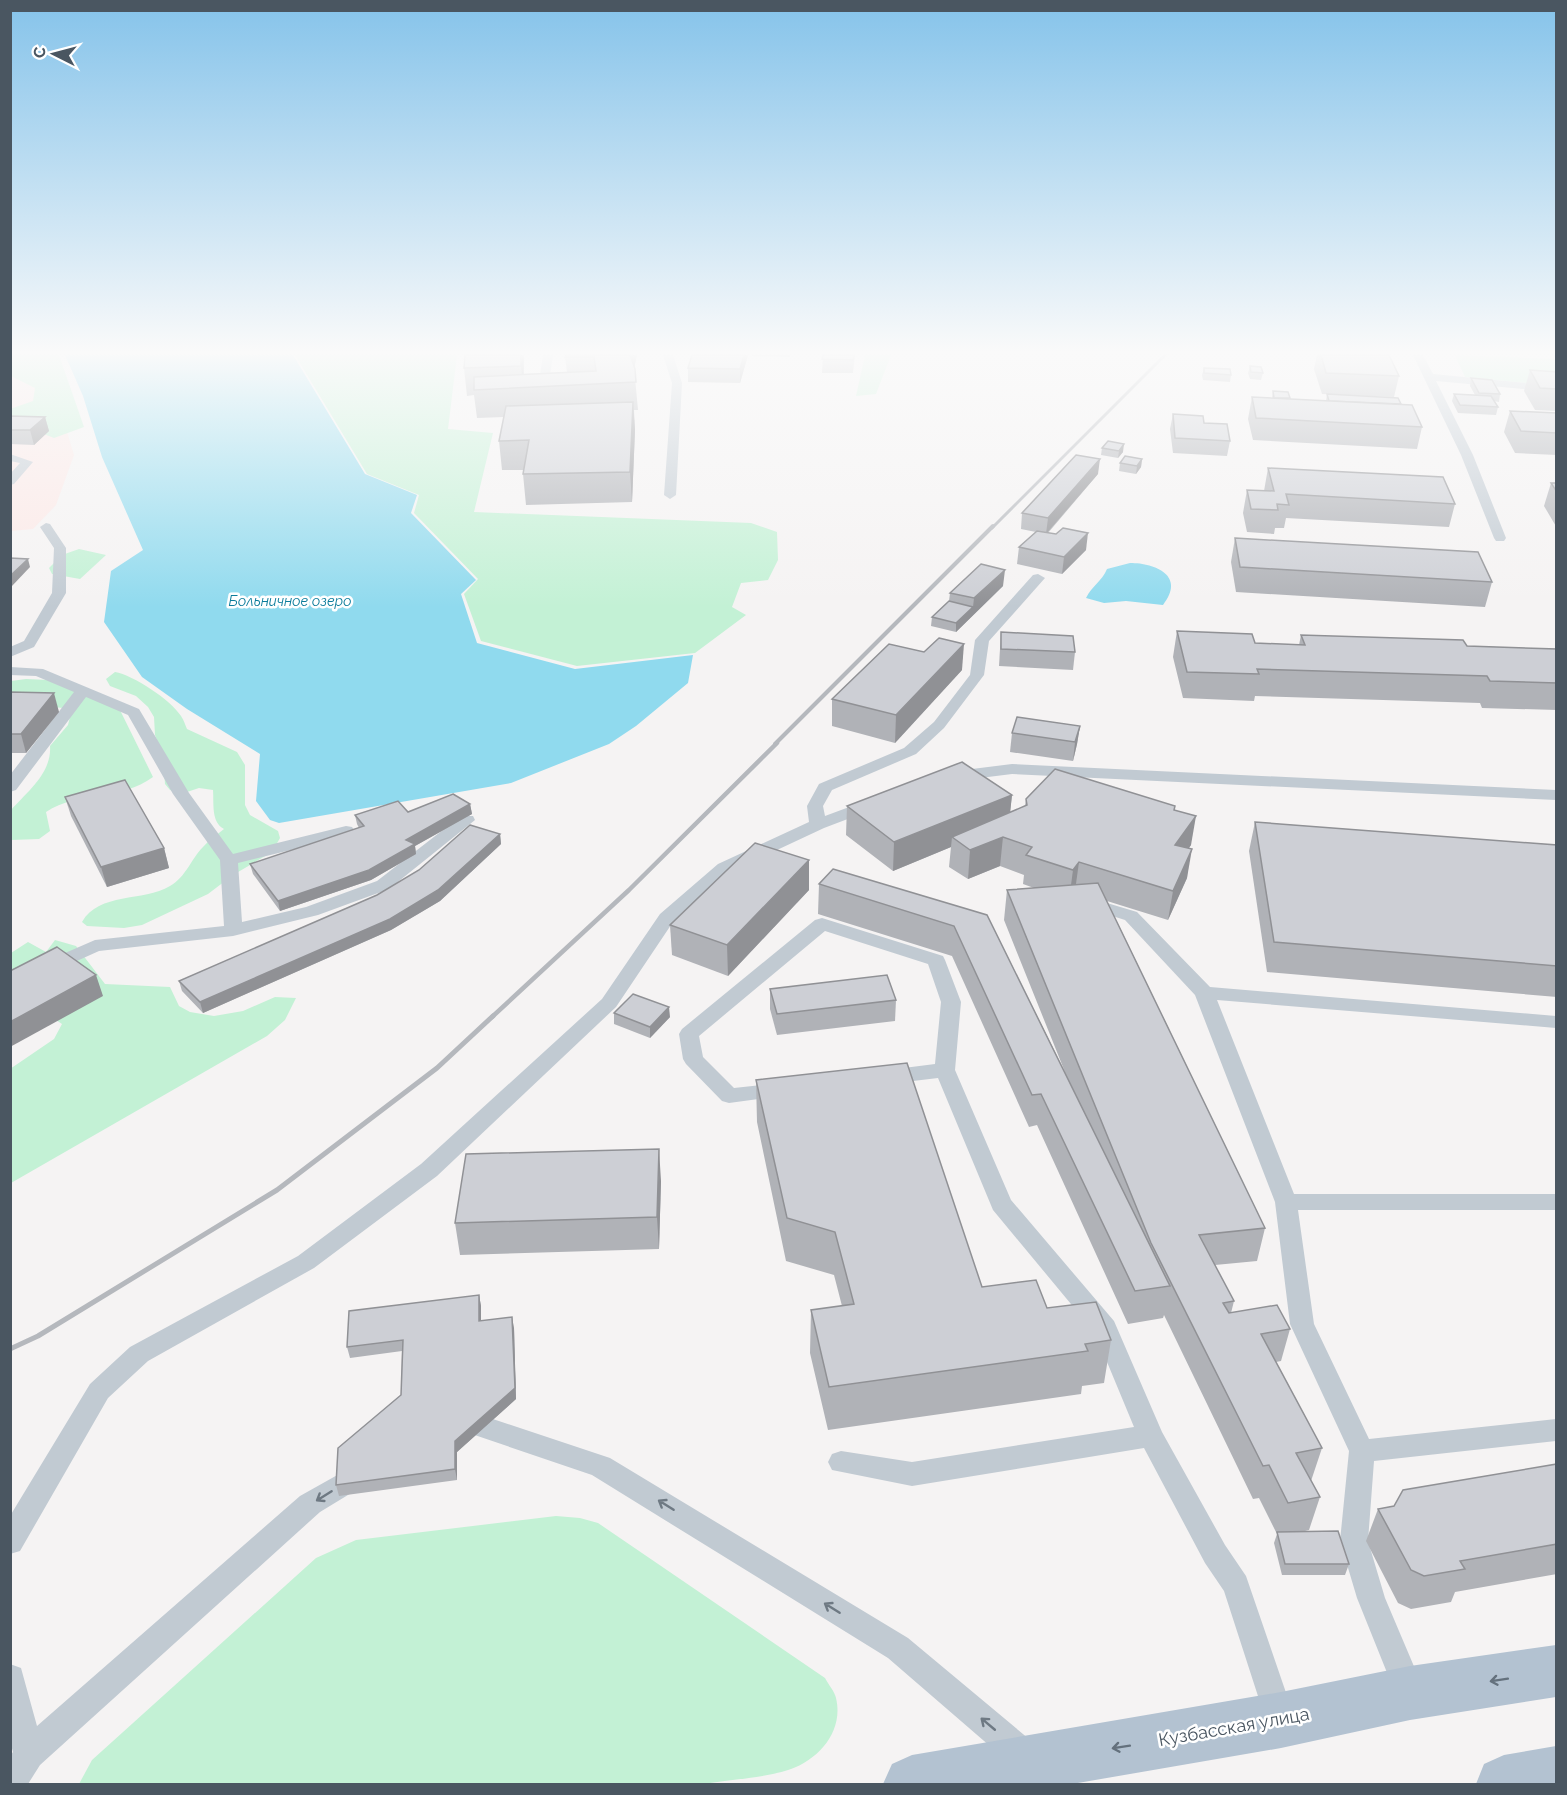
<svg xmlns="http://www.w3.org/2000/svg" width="1567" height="1795" font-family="Raleway,sans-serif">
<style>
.medical{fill:#fce8e6}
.green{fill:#c3f1d5}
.water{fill:#90daee}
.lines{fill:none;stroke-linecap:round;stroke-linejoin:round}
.lane{fill:#c1cad2;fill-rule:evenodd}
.primary{fill:#b3c2d1;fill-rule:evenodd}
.rail-far3{stroke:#b5b8bd;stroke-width:3}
.rail-far2{stroke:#b5b8bd;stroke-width:4}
.rail-far1{stroke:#b5b8bd;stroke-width:4.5}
.rail{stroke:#b5b8bd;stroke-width:5}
.wall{fill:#b0b2b7}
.shaded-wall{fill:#909195}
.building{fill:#cdcfd5;stroke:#909195;stroke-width:1.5}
.oneway{stroke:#6e7983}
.oneway2{stroke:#64717d}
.labels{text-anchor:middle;stroke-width:5;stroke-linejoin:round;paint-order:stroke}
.far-water-label{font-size:14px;font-style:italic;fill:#0c7c9b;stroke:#fff}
.near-street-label{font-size:18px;fill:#4a5661;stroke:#fff}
</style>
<rect width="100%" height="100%" fill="#f5f3f3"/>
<polygon class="medical" points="10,355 44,355 74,455 56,505 33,529 11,531"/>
<g class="green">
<polygon points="11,355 59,355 84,427 54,438 11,421 10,409 33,401 35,388 11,376"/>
<polygon points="295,355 457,355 448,429 493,433 474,512 751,523 777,532 778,560 768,580 741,583 732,607 746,615 695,653 577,666 481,641 464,594 478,579 414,513 419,495 367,474"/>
<polygon points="865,355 891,355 876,394 856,396"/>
<polygon points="1455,355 1556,359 1556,386 1465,377"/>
<polygon points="79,549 106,555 80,579 52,574 49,568 62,555"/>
<path d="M115,672C133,675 171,700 181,716C184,720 185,725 187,729L237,752L245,765V805L250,815L278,831L280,838L272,852L233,875L208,894L142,925L124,928L87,926L82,922C99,892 143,902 170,886C186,877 191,859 203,847C209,840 217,835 224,829C211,822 214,804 213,790L199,788L181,794L170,790L165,784L163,756L155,735L154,717L148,707L136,696L110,686L106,679Z"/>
<path d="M26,679L49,680L116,702L153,777C121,801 79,790 46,812L50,831L39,839L11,840V810C27,792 52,773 50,746L68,725L70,717L64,708L11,704V681Z"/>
<polygon points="55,940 76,946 105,984 170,987 179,1006 190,1012 214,1016 243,1011 275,997 296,998 285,1020 267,1036 11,1183 10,1069 54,1039 62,1024 26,1000 11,997 11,953 28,942 46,952"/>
<path d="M556,1516L580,1518L598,1523L825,1678C828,1684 835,1692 836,1698C844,1731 819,1759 791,1769C770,1777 728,1780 704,1784H79L92,1760L316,1558L356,1540Z"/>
</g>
<g class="water">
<polygon points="65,355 293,355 365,474 417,495 411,513 476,580 461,594 477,643 575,669 693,655 688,683 636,726 609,744 511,783 279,823 270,820 256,801 260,754 187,709 142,677 104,622 111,571 143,550 102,457 83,396"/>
<path d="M1130,563C1156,563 1186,576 1163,605L1126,601L1104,603L1086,598C1092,586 1102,581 1107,569Z"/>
</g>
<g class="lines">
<g class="lane">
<polygon points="543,355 553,355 547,395 542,398 537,395"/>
<polygon points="663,355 673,355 682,383 676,495 670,499 664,495 672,383"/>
<polygon points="1413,355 1423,355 1433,374 1556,386 1556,392 1436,381 1473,455 1506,538 1504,541 1496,541 1494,538 1461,455"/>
<polygon points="10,454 33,462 14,484 10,485 10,474 20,463 10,461"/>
<polygon points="46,523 50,524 66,548 66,593 34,647 10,657 10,647 24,641 52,593 54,548 40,527"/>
<polygon points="1038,574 1045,578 989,641 984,675 944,728 916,754 832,790 823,806 825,816 868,800 874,801 876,805 874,809 824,828 730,872 673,922 616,1007 437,1176 314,1268 148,1361 108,1398 20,1551 10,1554 10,1516 90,1384 130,1347 298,1256 421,1164 602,999 660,914 718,864 809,822 807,806 819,784 904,748 934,722 970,675 975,640 1033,575"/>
<polygon points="10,667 43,669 139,709 189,793 233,854 346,826 352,827 355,831 352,835 238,863 242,922 306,907 377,881 461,816 473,816 475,820 389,889 318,915 233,936 99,951 10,991 10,977 95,940 224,926 220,860 173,794 128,715 86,697 16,790 10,792 10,775 74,692 36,676 10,675"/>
<polygon points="1012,764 1556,790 1556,800 1012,774 956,781 948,776 956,771"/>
<polygon points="1087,897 1137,912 1210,987 1556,1016 1556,1028 1217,1000 1294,1194 1556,1194 1556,1210 1298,1210 1314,1324 1369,1439 1556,1419 1556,1441 1374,1461 1368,1541 1385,1598 1424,1690 1420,1700 1409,1705 1398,1700 1357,1598 1340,1541 1349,1451 1290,1324 1275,1202 1195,995 1125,920 1081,906 1078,902 1081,898"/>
<polygon points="822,918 943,956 945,960 961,1002 955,1070 1011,1200 1114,1321 1162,1432 1225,1545 1246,1576 1294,1716 1290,1727 1279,1731 1268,1727 1224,1591 1205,1563 1144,1448 912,1486 832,1470 828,1462 832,1454 841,1451 912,1462 1134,1427 1095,1333 993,1210 938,1078 888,1084 881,1082 878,1077 881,1072 888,1070 935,1064 941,1002 928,964 825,931 699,1036 703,1057 734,1088 780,1083 787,1085 790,1090 787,1095 729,1103 722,1101 686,1064 683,1059 679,1034 682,1029 815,920"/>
<polygon points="463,1409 610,1458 908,1638 1035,1744 1039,1755 1035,1766 1024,1770 1013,1766 888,1658 592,1475 454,1428 450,1420 454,1412"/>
<polygon points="357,1464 366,1468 370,1476 366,1484 320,1512 40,1765 28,1784 10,1784 10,1756 13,1752 10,1741 10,1664 21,1668 37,1726 300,1496"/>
</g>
<g class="primary">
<polygon points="1556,1645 1556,1697 1410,1720 1281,1748 1072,1784 883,1784 892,1764 912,1755 1281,1692 1410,1666"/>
<polygon points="1556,1746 1556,1784 1476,1784 1484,1764 1504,1755"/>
</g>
<polyline class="rail-far3" points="992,528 1165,355"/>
<polyline class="rail-far2" points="775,744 993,526"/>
<polyline class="rail-far1" points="492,1017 629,890 777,743"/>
<polyline class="rail" points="10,1349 38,1336 277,1190 437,1068 493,1016"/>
</g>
<g class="wall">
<polygon points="524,355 524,374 567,372 565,357 637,355 634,367 638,410 634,410 635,430 632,502 526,505 523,474 524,470 502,470 499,441 504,417 477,418 474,395 467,396 464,368"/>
<polygon points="692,355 748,355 740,383 688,382 688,368"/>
<polygon points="752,355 790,355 790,357 752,356"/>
<polygon points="823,355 855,355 853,373 822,373"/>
<polygon points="1317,355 1389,355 1399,376 1394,397 1322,394 1314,369"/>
<polygon points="1250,366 1263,373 1261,380 1250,379 1248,373"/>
<polygon points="1204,368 1231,375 1230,382 1203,380 1202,375"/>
<polygon points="1530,370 1557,372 1557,411 1535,410 1524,391"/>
<polygon points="1471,378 1500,394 1499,402 1494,401 1498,407 1496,415 1458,413 1452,401 1454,394 1475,395 1470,386"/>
<polygon points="1273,391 1290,399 1326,401 1327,394 1401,405 1422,427 1417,449 1253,440 1248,419 1252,397 1272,398"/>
<polygon points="1510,411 1557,413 1557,455 1515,453 1504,432"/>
<polygon points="1173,414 1204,423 1230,441 1227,456 1173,453 1170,429"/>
<polygon points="10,416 45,417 49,431 34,445 10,444"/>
<polygon points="1102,448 1123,452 1118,458 1101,455"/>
<polygon points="1142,459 1141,467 1136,474 1119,471 1120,463"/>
<polygon points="1268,468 1455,504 1449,527 1286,518 1284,528 1275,528 1274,534 1247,532 1243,513 1247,490 1264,491"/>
<polygon points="1098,474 1048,533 1086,550 1062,574 1017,564 1019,547 1036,532 1021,529 1022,513"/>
<polygon points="1551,483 1557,483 1557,528 1544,506"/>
<polygon points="1235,538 1492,582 1485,607 1236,592 1231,562"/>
<polygon points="1003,586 956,632 931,626 932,617 949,601 950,593"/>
<polygon points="1177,631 1255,643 1299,645 1301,635 1467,646 1557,649 1557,710 1482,708 1480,703 1255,696 1254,701 1183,698 1173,657"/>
<polygon points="1001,632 1075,652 1073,670 999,666"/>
<polygon points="962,670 895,743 832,726 832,699"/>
<polygon points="10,692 59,712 26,753 10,753"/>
<polygon points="1080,726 1077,744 1073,761 1010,752 1012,733"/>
<polygon points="1012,795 1010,812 1025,806 1026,799 1174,810 1191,845 1189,848 1187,878 1168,920 1107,901 1265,1228 1257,1261 1215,1265 1234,1301 1231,1313 1290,1329 1281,1361 1276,1362 1322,1448 1311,1481 1320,1497 1309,1530 1301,1532 1349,1564 1345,1575 1282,1575 1274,1543 1277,1534 1259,1498 1253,1499 1164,1315 1163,1318 1128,1324 1037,1125 1029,1127 952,956 818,914 819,884 987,915 1065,1072 1004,920 1007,890 1034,888 1023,884 1024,875 1000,866 968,879 949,867 951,847 893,871 846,835 847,806"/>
<polygon points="65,797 164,848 169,868 107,887 71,816"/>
<polygon points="470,804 472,814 415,846 416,854 371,880 280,911 253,874 250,864 359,828 357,824 355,815 408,812"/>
<polygon points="1255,822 1557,845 1557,997 1267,972 1249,851"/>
<polygon points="500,834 501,844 440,901 391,930 203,1013 182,991 179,981 377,895"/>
<polygon points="809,860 809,890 728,976 672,955 670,925"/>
<polygon points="770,989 896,1000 895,1021 777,1035 770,1009"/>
<polygon points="614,1013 670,1017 650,1038 614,1024"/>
<polygon points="756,1080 982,1287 1047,1308 1111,1340 1104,1383 1082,1386 1081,1394 828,1430 810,1353 811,1310 842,1306 834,1275 786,1261 757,1122"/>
<polygon points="661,1181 659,1249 460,1255 455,1223"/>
<polygon points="479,1295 481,1306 481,1321 514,1328 516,1399 457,1452 457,1480 339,1496 336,1485 401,1395 402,1351 350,1358 347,1347"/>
<polygon points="1557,1464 1557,1574 1455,1592 1451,1602 1411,1609 1398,1603 1366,1541 1378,1509 1394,1506"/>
</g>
<g class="shaded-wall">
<polygon points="521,355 524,355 523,388 521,366"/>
<polygon points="630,355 637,355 631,383 630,357"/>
<polygon points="744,355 748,355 740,383 740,369"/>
<polygon points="633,402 635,430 632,502 630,472"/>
<polygon points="45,417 49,431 34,445 30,430"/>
<polygon points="1124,444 1123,452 1118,458 1119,451"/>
<polygon points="1100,459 1098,474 1046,534 1048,518"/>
<polygon points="1142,459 1141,467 1136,474 1137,466"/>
<polygon points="1088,533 1086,550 1062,574 1064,557"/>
<polygon points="28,559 30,567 12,586 10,576"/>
<polygon points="1005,570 1003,586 956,632 956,623 973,607 974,598"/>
<polygon points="964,644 962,670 895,743 896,715"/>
<polygon points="54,693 59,712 26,753 21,734"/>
<polygon points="1080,726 1077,744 1073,761 1075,742"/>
<polygon points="1012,795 1009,823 952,837 951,847 893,871 894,842"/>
<polygon points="470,804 472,814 415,846 416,854 371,880 280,911 278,901 406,840"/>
<polygon points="1196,816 1191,845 1170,874 1175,845"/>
<polygon points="500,834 501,844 440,901 391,930 203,1013 200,1002"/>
<polygon points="1003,837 1000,866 968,879 970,850"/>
<polygon points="164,848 169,868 107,887 101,867"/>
<polygon points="1192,849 1187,878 1168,920 1173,891"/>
<polygon points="809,860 809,890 728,976 727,945"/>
<polygon points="1079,862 1075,891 1069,900 1073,870"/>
<polygon points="96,975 103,996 10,1047 10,1022"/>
<polygon points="669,1007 670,1017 650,1038 650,1027"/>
<polygon points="659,1149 661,1181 659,1249 657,1217"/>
<polygon points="479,1295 481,1306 481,1333 479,1321"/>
<polygon points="512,1317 514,1328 516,1399 457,1452 457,1480 455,1469 455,1441"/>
</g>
<g class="building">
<polygon points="465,355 521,355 521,366 464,368"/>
<polygon points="566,355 630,355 635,369 636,382 474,390 474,377 596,371 594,357 565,357"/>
<polygon points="692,355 744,355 740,369 688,368"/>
<polygon points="823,355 854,355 853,360 822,359"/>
<polygon points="1321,355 1389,355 1399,376 1326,373"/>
<polygon points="1250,366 1261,367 1263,373 1251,372"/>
<polygon points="1204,368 1230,369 1231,375 1204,373"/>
<polygon points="1530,370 1557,372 1557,389 1540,388"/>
<polygon points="1471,378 1492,380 1500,394 1479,393"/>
<polygon points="1273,391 1288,392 1290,398 1274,398"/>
<polygon points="1327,394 1398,398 1401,404 1329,401"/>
<polygon points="1454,394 1491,396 1498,407 1460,405"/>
<polygon points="1252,397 1412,405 1422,427 1256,418"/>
<polygon points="633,402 630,472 523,474 529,440 499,441 506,406"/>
<polygon points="1510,411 1557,413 1557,433 1521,431"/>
<polygon points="1173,414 1203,416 1204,423 1227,424 1230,441 1175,438"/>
<polygon points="10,416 45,417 30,430 10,430"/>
<polygon points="1108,441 1124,444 1119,451 1102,448"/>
<polygon points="1076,455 1100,459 1048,518 1022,513"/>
<polygon points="1125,456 1142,459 1137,466 1120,463"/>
<polygon points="1268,468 1443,477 1455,504 1286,494 1289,505 1277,504 1278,510 1251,509 1247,490 1274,491"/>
<polygon points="1551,483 1557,483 1557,492"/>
<polygon points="1063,528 1088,533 1064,557 1019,547 1037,531 1056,534"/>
<polygon points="1235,538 1478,552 1492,582 1240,567"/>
<polygon points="10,558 28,559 10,576"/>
<polygon points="981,564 1005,570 974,598 950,593"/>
<polygon points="949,601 973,607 956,623 932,617"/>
<polygon points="1177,631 1252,634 1255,643 1305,645 1301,635 1463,640 1467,646 1557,649 1557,683 1490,681 1487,676 1257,669 1259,674 1187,672"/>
<polygon points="1001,632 1073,636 1075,652 1001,649"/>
<polygon points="939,638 964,644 896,715 832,699 889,644 924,652"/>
<polygon points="10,692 54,693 21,734 10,734"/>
<polygon points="1017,717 1080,726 1075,742 1012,733"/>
<polygon points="962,762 1012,795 894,842 847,806"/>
<polygon points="1055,769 1175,806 1174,810 1196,816 1175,845 1192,849 1173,891 1079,862 1073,870 1026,855 1032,847 1003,837 970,850 952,837 1027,805 1026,799"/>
<polygon points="125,780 164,848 101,867 65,797"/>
<polygon points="453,794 470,804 406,840 415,844 369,870 278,901 250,864 364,826 355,815 398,801 408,812"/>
<polygon points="1255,822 1557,845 1557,966 1274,942"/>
<polygon points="470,825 500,834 438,890 390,919 200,1002 179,981 377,895 419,870"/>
<polygon points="755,843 809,860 727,945 670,925"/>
<polygon points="833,869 987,915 1170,1286 1135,1291 1041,1094 1032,1095 954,926 819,884"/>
<polygon points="1098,883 1265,1228 1199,1235 1234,1301 1223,1303 1229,1313 1277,1305 1290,1329 1261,1334 1322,1448 1296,1453 1320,1497 1288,1503 1269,1465 1263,1466 1151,1243 1007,890"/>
<polygon points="57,947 96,975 10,1022 10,971"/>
<polygon points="887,975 896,1000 777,1014 770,989"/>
<polygon points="633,994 669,1007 650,1027 614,1013"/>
<polygon points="907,1063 982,1287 1036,1280 1047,1308 1096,1302 1111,1340 1085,1344 1088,1351 829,1387 811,1310 854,1304 835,1232 787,1218 756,1080"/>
<polygon points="659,1149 657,1217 455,1223 466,1154"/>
<polygon points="479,1295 479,1321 512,1317 515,1388 455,1441 455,1469 336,1485 338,1448 401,1395 403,1340 347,1347 349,1311"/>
<polygon points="1557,1464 1557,1544 1460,1561 1465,1569 1424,1576 1411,1570 1378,1509 1394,1506 1403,1490"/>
<polygon points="1338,1531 1349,1564 1285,1564 1277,1532"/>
</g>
<defs><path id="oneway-shaft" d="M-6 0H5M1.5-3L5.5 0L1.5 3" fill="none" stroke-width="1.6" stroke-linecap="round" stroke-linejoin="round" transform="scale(1.5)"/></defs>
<g class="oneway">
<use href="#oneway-shaft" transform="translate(324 1496) rotate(148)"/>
<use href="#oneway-shaft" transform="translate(666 1505) rotate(-148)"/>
<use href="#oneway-shaft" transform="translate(832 1608) rotate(-148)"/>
<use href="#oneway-shaft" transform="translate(988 1724) rotate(-140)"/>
</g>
<g class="oneway2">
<use href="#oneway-shaft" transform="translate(1499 1680) rotate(171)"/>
<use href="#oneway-shaft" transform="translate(1121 1747) rotate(171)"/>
</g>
<linearGradient id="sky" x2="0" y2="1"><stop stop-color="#85c3ea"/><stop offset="0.58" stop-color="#fafafa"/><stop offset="1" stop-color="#fafafa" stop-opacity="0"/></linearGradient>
<rect width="1567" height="607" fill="url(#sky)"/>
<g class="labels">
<g class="far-water-label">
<text x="290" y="606">Больничное озеро</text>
</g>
<g class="near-street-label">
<text transform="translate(1234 1727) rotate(-10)" y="6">Кузбасская улица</text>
</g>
</g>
<rect width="1567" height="1795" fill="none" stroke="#4a5661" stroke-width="24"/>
<g transform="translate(54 54) rotate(276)" stroke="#ffffff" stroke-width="4.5" paint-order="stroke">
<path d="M0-4.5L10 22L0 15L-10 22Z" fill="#4a5661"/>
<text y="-9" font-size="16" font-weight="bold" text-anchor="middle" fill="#4a5661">С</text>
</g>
</svg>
